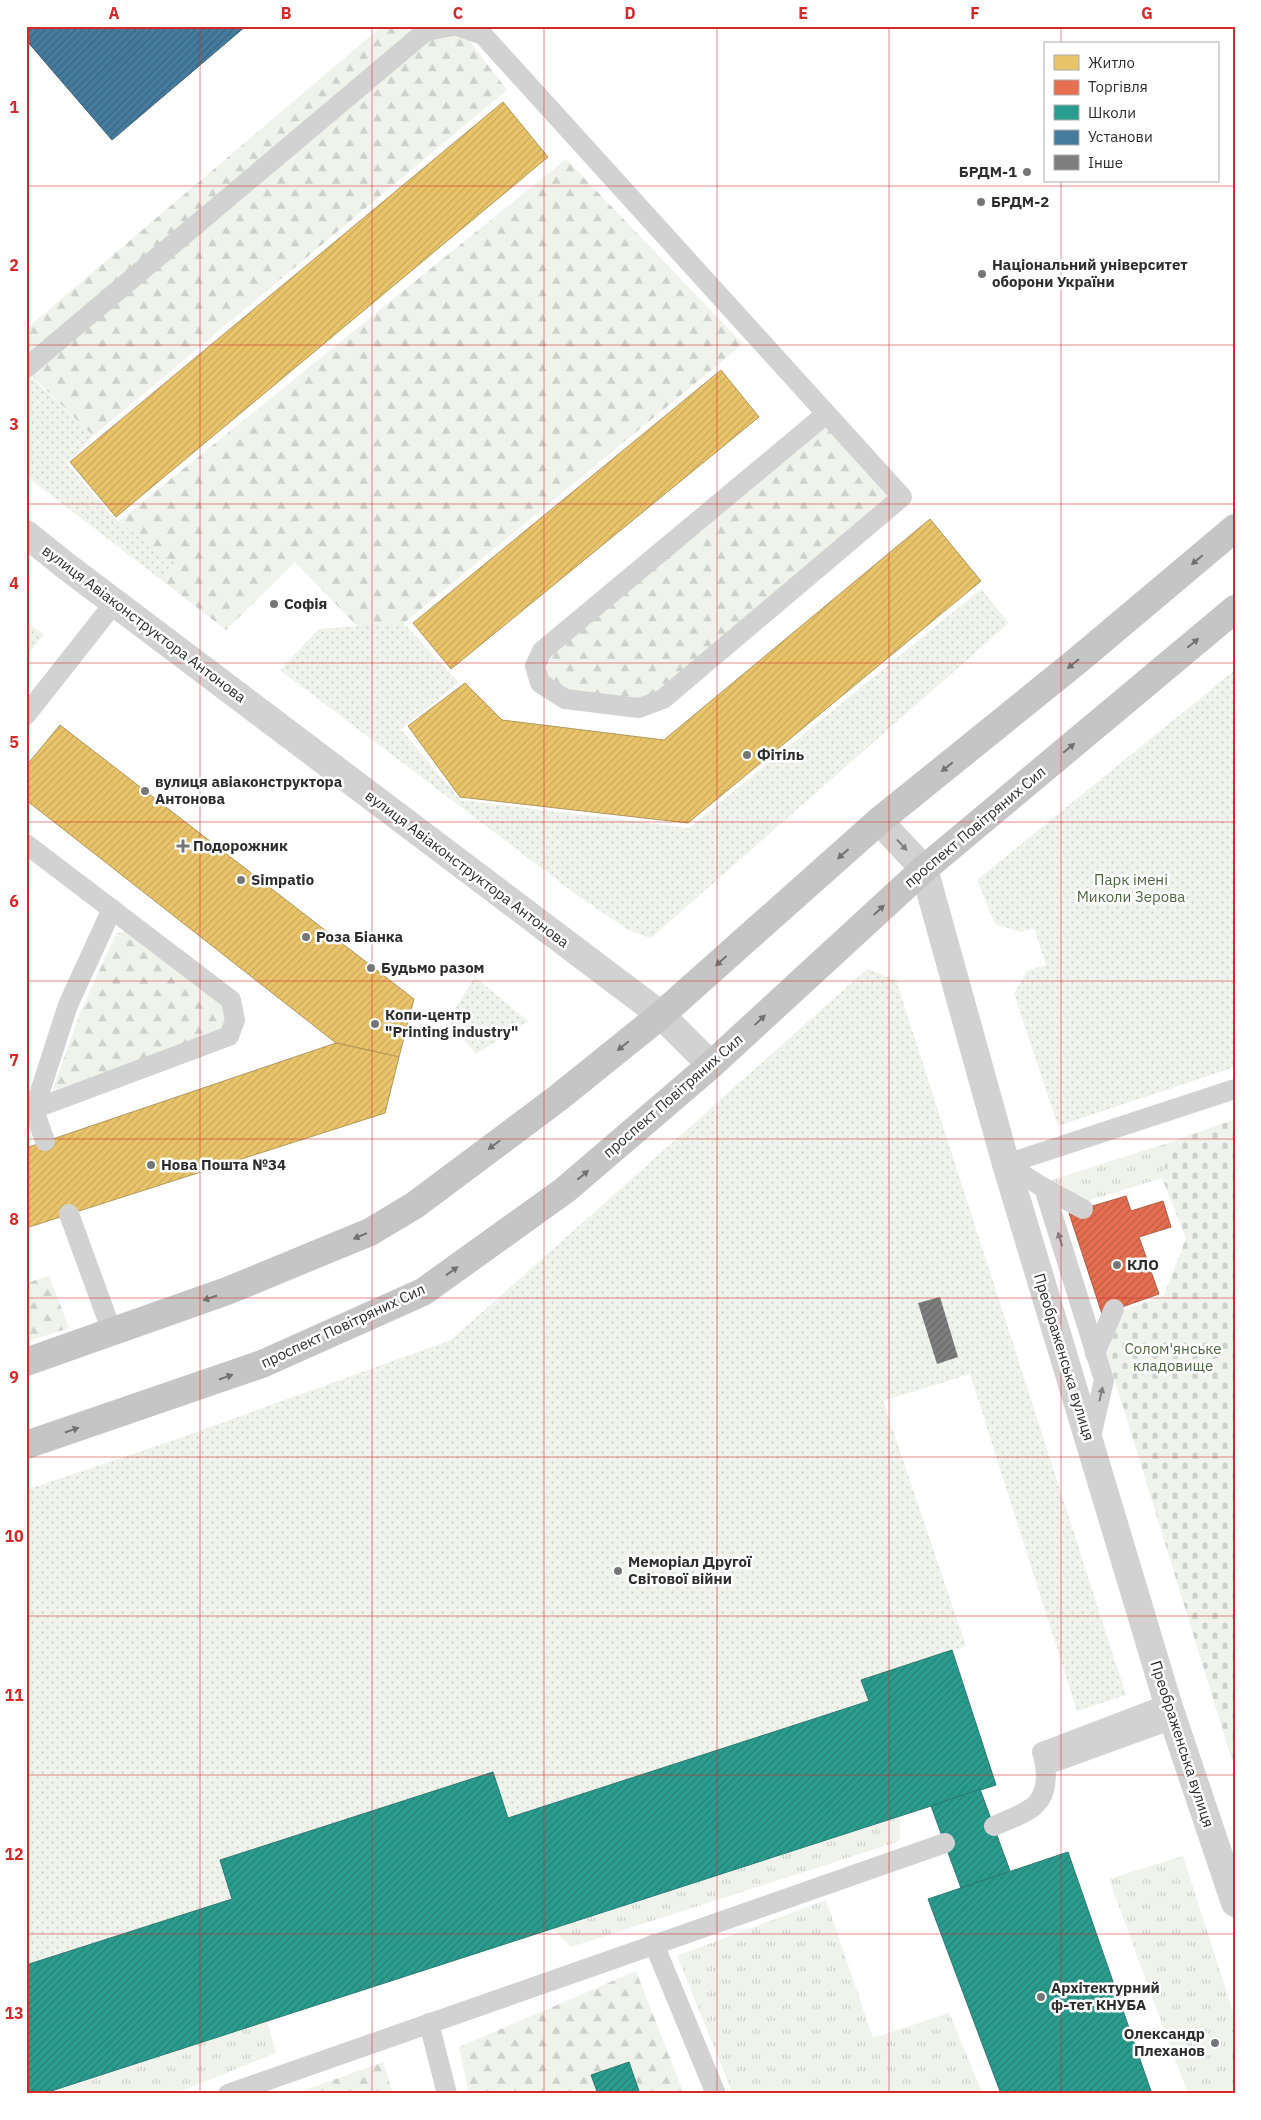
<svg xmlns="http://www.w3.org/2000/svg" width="1261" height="2120" font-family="'IBM Plex Sans',sans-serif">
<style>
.grass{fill:url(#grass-tufts)}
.forest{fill:url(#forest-firs)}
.cemetery{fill:url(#cemetery-stones)}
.park{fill:url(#park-dots)}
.homes{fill:url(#homes-hatch);stroke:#b19758}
.shops{fill:url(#shops-hatch);stroke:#af5b46}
.schools{fill:url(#schools-hatch);stroke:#2b7b72}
.public{fill:url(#public-hatch);stroke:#3e647b}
.building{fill:url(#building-hatch)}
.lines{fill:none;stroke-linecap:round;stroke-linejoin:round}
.lane{stroke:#d2d2d2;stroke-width:20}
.street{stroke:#d2d2d2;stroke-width:28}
.primary{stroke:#c5c5c5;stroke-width:28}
.oneway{fill:#717171}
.oneway2{fill:#808080}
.grid{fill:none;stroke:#d62828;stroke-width:1;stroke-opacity:0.55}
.poi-dot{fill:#767676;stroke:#fff;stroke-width:2}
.labels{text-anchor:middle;stroke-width:5;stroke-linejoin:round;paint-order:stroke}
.poi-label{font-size:15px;font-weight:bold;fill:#2d2d2d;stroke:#fff;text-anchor:start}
.street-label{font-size:15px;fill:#2d2d2d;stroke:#fff}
.park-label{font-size:15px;fill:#4c663e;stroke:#fff}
.neatline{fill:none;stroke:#d62828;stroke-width:2}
.grid-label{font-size:16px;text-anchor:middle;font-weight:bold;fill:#d62828}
</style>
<defs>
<pattern id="grass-tufts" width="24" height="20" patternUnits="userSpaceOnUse" patternTransform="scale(1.25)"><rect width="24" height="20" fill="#eff3ec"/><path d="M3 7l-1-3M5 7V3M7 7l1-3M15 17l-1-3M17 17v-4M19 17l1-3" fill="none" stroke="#cdd1cb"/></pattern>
<pattern id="forest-firs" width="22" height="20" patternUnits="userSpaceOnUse" patternTransform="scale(1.25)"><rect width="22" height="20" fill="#eff3ec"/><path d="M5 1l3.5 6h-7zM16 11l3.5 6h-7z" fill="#cdd1cb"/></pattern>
<pattern id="cemetery-stones" width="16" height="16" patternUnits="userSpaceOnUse" patternTransform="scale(1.25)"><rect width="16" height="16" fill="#eff3ec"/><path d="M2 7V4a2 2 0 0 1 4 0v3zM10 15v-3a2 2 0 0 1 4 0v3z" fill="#cdd1cb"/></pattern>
<pattern id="park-dots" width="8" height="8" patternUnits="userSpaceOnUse" patternTransform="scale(1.25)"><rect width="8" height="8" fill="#eff3ec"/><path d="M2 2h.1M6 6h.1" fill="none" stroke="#cdd1cb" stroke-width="1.8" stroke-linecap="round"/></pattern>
<pattern id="homes-hatch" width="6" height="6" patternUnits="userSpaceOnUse" patternTransform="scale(1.25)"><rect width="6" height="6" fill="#e9c46a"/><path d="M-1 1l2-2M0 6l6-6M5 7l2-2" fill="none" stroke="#c8a95c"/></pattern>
<pattern id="shops-hatch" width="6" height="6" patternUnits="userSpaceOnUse" patternTransform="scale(1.25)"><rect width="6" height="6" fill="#e76f51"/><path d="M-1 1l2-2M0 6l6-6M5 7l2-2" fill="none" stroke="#bc5c44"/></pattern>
<pattern id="schools-hatch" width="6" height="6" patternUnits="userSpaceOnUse" patternTransform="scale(1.25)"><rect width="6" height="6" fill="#2a9d8f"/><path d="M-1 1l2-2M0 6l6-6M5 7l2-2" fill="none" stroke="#248075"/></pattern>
<pattern id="public-hatch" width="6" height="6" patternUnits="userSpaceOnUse" patternTransform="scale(1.25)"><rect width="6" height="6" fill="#457b9d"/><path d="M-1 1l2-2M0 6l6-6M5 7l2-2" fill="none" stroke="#3a6580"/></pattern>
<pattern id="building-hatch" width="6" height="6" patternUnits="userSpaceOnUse" patternTransform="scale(1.25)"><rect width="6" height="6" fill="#7e7e7e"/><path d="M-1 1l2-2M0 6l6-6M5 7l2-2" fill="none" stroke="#686868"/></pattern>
</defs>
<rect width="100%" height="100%" fill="#fff"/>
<g class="grass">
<polygon points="1171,1142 1162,1178 1088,1201 1048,1181"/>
<polygon points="900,1817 900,1841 571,1947 553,1929"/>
<polygon points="1183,1856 1235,2018 1235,2094 1188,2094 1109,1879"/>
<polygon points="826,1900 873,2038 949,2013 983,2094 733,2094 677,1956"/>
<polygon points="267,2021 276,2053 174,2094 42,2094"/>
</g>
<g class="forest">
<polygon points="382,26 436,26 26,365 26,329"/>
<polygon points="448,34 468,39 507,90 93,436 27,371 424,42"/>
<polygon points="566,159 743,344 404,623 358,627 295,562 226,630 160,579 175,565 119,521"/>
<polygon points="826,421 895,495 662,694 642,703 569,694 545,682 546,653"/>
<polygon points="129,930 225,1003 226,1018 223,1030 52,1091 82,1008 116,934"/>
<polygon points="49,1276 69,1328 26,1342 26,1283"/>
<polygon points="636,1971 684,2094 469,2094 459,2047"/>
<polygon points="383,2062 393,2094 294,2094"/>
</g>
<polygon class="cemetery" points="1235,1119 1235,1770 1107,1355 1122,1311 1164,1295 1186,1238 1162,1178 1171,1142"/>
<g class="park">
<polygon points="26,372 93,436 67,464 113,517 176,564 160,579 26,476"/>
<polygon points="981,589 1009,623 651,938 628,930 577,895 280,670 319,629 404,623 447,670 459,682 401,729 460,800 689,828"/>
<polygon points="26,621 44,635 26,656"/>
<polygon points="1235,670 1235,1067 1058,1126 1014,994 1027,971 1046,965 1034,928 1020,932 995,924 977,880"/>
<polygon points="867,969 896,980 1126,1695 1077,1711 970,1374 883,1401 966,1646 862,1680 869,1701 508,1818 493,1772 220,1860 232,1899 26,1965 26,1490 174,1440 451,1340"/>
<polygon points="475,977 528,1021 476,1054 447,1021"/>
</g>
<g class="homes">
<polygon points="503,102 548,157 116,517 70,462"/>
<polygon points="721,370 759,417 451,669 413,623"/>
<polygon points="930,519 981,581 688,823 460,797 408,726 465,683 502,720 664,740"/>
<polygon points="60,725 414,999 399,1057 336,1043 26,800 26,766"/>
<polygon points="336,1043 399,1057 385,1113 26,1228 26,1148"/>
</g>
<polygon class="shops" points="1126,1196 1131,1211 1163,1201 1171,1227 1139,1237 1159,1294 1102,1314 1069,1213"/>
<g class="schools">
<polygon points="952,1650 996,1785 42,2094 26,2094 26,1965 232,1899 220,1860 493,1772 508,1818 869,1701 861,1680"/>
<polygon points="980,1789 1010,1871 961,1888 931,1806"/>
<polygon points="1068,1852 1152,2094 1001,2094 928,1899"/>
<polygon points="629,2062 640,2094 598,2094 591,2075"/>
</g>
<polygon class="public" points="26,26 125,26 128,30 132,26 246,26 112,140 26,40"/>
<polygon class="building" points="940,1297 958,1357 937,1364 918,1303"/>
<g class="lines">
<g class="lane">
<polyline points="458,26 483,35 902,497 663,699 639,708 565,699 540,683 535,666 542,651 826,414"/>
<polyline points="26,368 426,31 453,26"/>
<polyline points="26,715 115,602"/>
<polyline points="26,844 231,1000 235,1020 229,1036 26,1112"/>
<polyline points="45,1141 34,1110 68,1005 112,909"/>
<polyline points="1006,1164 1044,1188 1104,1380 1090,1441"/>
<polyline points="1006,1164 1235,1089"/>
<polyline points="1044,1188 1083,1209"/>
<polyline points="69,1214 112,1332"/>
<polyline points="1095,1354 1114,1309"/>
<polyline points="1046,1765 1173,1719"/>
<path d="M994,1826C1005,1821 1028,1813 1036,1804C1049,1791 1047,1768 1042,1752L1168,1704"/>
<polyline points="654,1944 716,2094"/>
<polyline points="429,2023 447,2094"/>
<polyline points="228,2094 945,1843"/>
</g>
<g class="street">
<polyline points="26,534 66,566 661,1015 711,1065"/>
<polyline points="879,821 924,869 1006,1164 1168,1704 1235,1903"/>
</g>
<g class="primary">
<polyline points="26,1362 227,1291 370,1232 415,1205 558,1098 661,1015 879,821 1077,661 1235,528"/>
<polyline points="26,1445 262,1364 423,1292 565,1190 711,1065 924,869 1235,609"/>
</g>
</g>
<defs><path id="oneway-solid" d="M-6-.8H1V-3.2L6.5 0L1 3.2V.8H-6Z" transform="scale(1.25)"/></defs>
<g class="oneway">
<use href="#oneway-solid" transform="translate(1197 560) rotate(140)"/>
<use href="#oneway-solid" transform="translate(1193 643) rotate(-40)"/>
<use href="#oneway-solid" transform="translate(1073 664) rotate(141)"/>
<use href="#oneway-solid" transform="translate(1069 748) rotate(-40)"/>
<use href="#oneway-solid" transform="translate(947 767) rotate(141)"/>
<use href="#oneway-solid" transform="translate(843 854) rotate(138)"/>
<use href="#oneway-solid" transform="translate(879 910) rotate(-43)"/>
<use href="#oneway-solid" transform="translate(721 961) rotate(138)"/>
<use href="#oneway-solid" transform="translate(760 1020) rotate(-43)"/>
<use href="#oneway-solid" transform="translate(623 1046) rotate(141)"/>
<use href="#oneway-solid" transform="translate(494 1145) rotate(143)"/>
<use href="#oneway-solid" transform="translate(583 1175) rotate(-40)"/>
<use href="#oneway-solid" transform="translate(360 1236) rotate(157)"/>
<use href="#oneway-solid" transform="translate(452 1271) rotate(-36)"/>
<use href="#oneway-solid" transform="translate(210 1298) rotate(161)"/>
<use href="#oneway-solid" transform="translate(226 1377) rotate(-19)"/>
<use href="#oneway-solid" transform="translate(72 1430) rotate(-19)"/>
</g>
<g class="oneway2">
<use href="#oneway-solid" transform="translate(902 845) rotate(47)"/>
<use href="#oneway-solid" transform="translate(1060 1239) rotate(-107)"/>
<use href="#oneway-solid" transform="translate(1101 1394) rotate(-77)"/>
</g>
<path class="grid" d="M200,26V2094M372,26V2094M544,26V2094M717,26V2094M889,26V2094M1061,26V44M1061,181V2094M26,186H1235M26,345H1235M26,504H1235M26,663H1235M26,822H1235M26,981H1235M26,1139H1235M26,1298H1235M26,1457H1235M26,1616H1235M26,1775H1235M26,1934H1235"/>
<g class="poi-dot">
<circle cx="1027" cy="172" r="5"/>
<circle cx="981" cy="202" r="5"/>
<circle cx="982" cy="274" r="5"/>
<circle cx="274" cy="604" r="5"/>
<circle cx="747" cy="755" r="5"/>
<circle cx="145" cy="791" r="5"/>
<path d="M180.5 838.5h5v5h5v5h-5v5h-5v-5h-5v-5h5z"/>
<circle cx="241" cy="880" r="5"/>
<circle cx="306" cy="937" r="5"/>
<circle cx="371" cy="968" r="5"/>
<circle cx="375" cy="1024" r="5"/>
<circle cx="151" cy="1165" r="5"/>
<circle cx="1117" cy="1265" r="5"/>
<circle cx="618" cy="1571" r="5"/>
<circle cx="1041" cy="1997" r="5"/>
<circle cx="1215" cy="2043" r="5"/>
</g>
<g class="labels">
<g class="poi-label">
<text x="1017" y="177" text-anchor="end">БРДМ-1</text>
<text x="991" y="207">БРДМ-2</text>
<text x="992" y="270">Національний університет<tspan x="992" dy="17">оборони України</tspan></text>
<text x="284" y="609">Софія</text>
<text x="757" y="760">Фітіль</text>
<text x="155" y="787">вулиця авіаконструктора<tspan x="155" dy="17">Антонова</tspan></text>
<text x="193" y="851">Подорожник</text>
<text x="251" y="885">Simpatio</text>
<text x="316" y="942">Роза Біанка</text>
<text x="381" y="973">Будьмо разом</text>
<text x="385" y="1020">Копи-центр<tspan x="385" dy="17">"Printing industry"</tspan></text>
<text x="161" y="1170">Нова Пошта №34</text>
<text x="1127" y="1270">КЛО</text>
<text x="628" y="1567">Меморіал Другої<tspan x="628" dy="17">Світової війни</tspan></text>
<text x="1051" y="1993">Архітектурний<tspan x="1051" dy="17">ф-тет КНУБА</tspan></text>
<text x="1205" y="2039" text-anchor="end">Олександр<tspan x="1205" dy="17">Плеханов</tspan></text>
</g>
<g class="street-label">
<text transform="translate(144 624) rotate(37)" y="5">вулиця Авіаконструктора Антонова</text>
<text transform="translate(975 827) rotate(-40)" y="5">проспект Повітряних Сил</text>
<text transform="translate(467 869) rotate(37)" y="5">вулиця Авіаконструктора Антонова</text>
<text transform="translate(673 1096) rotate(-41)" y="5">проспект Повітряних Сил</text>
<text transform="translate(343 1326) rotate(-25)" y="5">проспект Повітряних Сил</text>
<text transform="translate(1064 1357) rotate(73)" y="5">Преображенська вулиця</text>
<text transform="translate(1182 1744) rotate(72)" y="5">Преображенська вулиця</text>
</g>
<g class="park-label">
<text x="1131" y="885">Парк імені<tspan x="1131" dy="17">Миколи Зерова</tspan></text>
<text x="1173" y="1354">Солом'янське<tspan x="1173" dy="17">кладовище</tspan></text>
</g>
</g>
<rect width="1261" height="2120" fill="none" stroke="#ffffff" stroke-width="55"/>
<rect x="1044" y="42" width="175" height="140" fill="#ffffff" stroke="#ababab"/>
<rect x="1054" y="55" width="25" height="15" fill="#e9c46a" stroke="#ababab"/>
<text x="1088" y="68" font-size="15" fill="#2d2d2d">Житло</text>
<rect x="1054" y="80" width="25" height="15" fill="#e76f51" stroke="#ababab"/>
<text x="1088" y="92" font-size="15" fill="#2d2d2d">Торгівля</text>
<rect x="1054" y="105" width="25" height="15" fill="#2a9d8f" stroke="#ababab"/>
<text x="1088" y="118" font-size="15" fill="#2d2d2d">Школи</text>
<rect x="1054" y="130" width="25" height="15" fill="#457b9d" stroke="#ababab"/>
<text x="1088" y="142" font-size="15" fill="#2d2d2d">Установи</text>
<rect x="1054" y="155" width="25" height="15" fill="#7e7e7e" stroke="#ababab"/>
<text x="1088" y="168" font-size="15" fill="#2d2d2d">Інше</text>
<rect x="28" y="28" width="1206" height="2064" class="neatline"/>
<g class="grid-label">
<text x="114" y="19">A</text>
<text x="286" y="19">B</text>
<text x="458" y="19">C</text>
<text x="630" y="19">D</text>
<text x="803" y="19">E</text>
<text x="975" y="19">F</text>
<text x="1147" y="19">G</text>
<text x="14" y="113">1</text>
<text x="14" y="271">2</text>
<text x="14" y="430">3</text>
<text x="14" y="589">4</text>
<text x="14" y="748">5</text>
<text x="14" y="907">6</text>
<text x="14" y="1066">7</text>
<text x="14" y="1225">8</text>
<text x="14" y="1383">9</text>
<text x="14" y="1542">10</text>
<text x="14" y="1701">11</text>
<text x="14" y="1860">12</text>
<text x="14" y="2019">13</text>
</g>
</svg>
